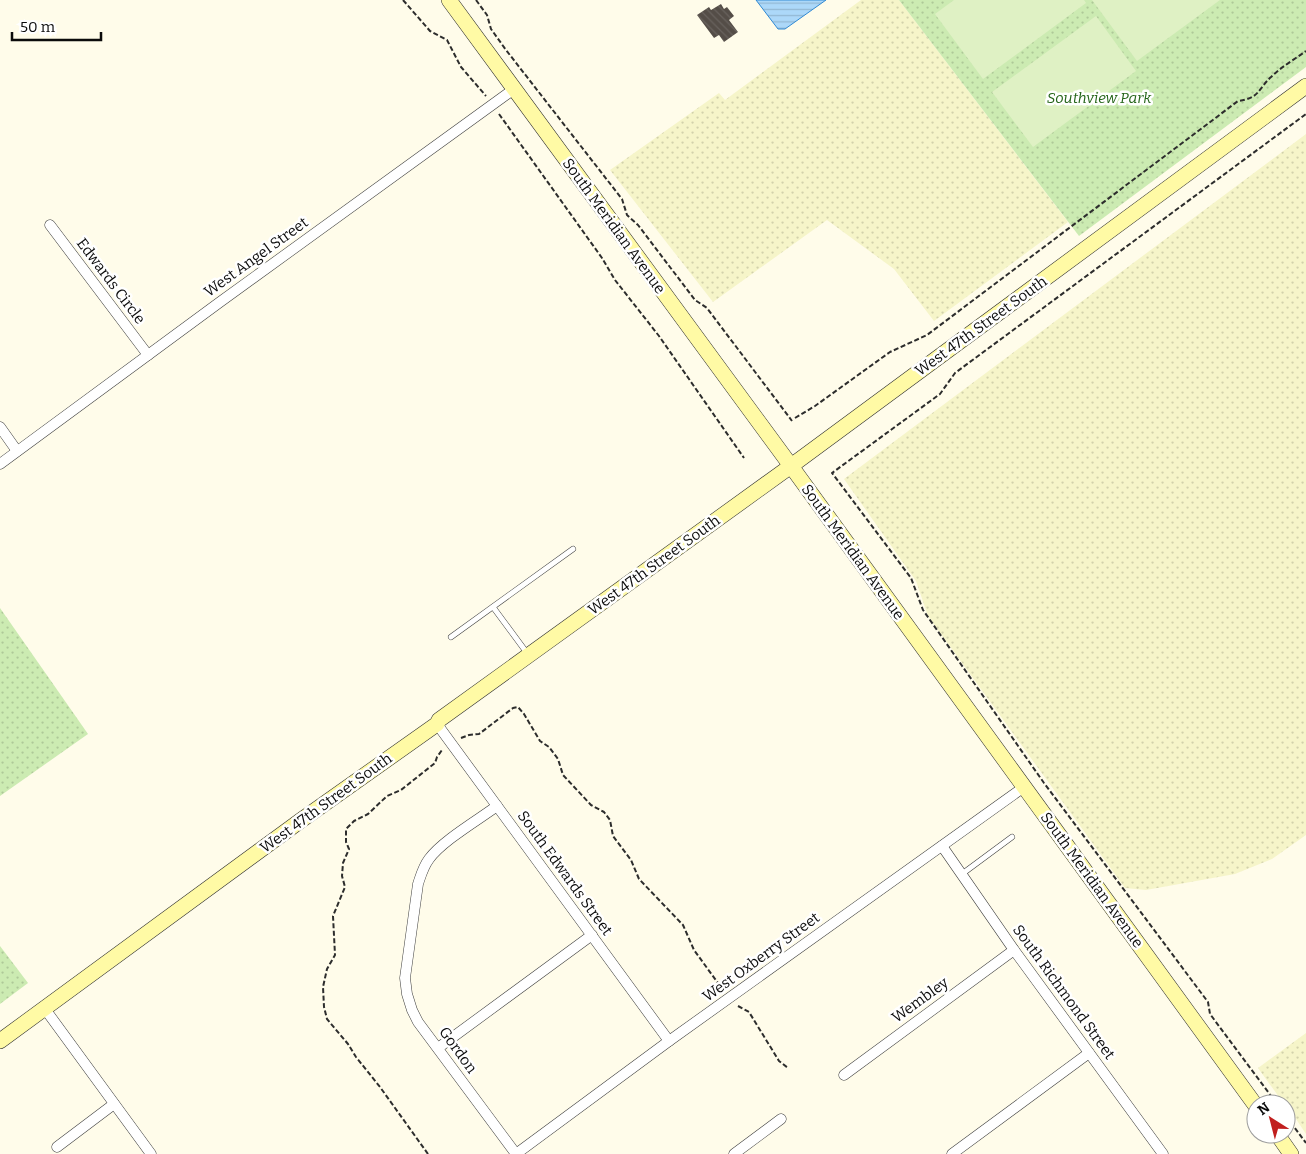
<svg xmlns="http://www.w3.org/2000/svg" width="1306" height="1154" font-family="Bitter,serif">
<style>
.farmland{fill:url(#farmland-dots)}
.green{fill:url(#green-dots)}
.pitch{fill:#dff1c4}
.water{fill:url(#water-rules);stroke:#3089d3}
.building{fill:url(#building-back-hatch)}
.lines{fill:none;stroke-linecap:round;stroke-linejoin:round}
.lane-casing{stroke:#3e3e3e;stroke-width:6}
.street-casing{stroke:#3e3e3e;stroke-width:11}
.secondary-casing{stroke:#2d2d2d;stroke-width:16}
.path{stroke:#2d2d2d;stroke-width:2;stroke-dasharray:5 2.5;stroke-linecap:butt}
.lane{stroke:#fff;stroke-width:5}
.street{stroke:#fff;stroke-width:10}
.secondary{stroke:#fffaa5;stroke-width:15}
.labels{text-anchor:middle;stroke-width:5;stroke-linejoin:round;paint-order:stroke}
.park-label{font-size:15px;font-style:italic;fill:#25651a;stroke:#fff}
.street-label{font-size:15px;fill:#0b0b0b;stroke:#fff}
</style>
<defs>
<pattern id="farmland-dots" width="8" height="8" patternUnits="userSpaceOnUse" patternTransform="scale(1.25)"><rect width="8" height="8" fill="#f6f5c9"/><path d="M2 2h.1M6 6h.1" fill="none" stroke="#d2d1ab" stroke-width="1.8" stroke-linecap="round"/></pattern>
<pattern id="green-dots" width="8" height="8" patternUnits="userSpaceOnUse" patternTransform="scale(1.25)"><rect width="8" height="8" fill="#ccebb2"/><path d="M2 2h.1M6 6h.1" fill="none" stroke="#aec898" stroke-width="1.8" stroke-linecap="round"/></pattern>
<pattern id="water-rules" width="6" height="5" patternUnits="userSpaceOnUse" patternTransform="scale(1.25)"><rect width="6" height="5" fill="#acd8f9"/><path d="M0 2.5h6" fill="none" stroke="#93b8d4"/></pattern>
<pattern id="building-back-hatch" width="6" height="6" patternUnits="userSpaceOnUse" patternTransform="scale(1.25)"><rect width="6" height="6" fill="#544d47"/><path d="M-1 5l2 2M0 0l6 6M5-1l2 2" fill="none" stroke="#68625d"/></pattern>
</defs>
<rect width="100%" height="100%" fill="#fffcea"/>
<g class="farmland">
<polygon points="861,0 899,0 1068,222 934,321 894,269 827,220 713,302 610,170 719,93 725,100"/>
<polygon points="1306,134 1306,835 1272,859 1235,874 1146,890 1125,888 928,616 916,581 844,479"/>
<polygon points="1306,1033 1306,1134 1286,1104 1284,1104 1258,1068"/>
</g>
<g class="green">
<polygon points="899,0 1306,0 1306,67 1079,236"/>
<polygon points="0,608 88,734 0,796"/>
<polygon points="0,946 28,983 0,1004"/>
</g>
<g class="pitch">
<polygon points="954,0 1084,0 1086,3 983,79 935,14"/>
<polygon points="1092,0 1220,0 1137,61"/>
<polygon points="1096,16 1136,71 1033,147 992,92"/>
</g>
<polygon class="water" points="756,0 826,0 785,29 778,29"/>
<polygon class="building" points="721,4 724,9 727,7 734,16 729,20 738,32 724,42 719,35 714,38 697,15 709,7 711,10"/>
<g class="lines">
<g class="lane-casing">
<g id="lane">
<polyline points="493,607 527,653"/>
<polyline points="451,637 573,549"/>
<polyline points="962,874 1012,837"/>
</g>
</g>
<g class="street-casing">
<g id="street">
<polyline points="50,225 148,355"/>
<polyline points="0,427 17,451"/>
<polyline points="0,464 220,302 514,89"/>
<polyline points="437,724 669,1041"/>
<path d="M497,806C478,820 442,841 429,859C423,867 421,875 418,884L405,978L407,994L412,1010L418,1022L516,1154"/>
<polyline points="942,846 1014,950 1163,1154"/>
<polyline points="45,1009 151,1154"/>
<polyline points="438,1048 592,935"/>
<polyline points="844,1075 1014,950"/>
<polyline points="57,1147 114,1104"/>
<polyline points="516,1154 669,1041 1024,787"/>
<polyline points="734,1154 781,1119"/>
<polyline points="952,1154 1089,1053"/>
</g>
</g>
<g class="secondary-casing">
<g id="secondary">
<polyline points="449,0 791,466 1256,1106"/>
<polyline points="0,1041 300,821 437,724 439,720 791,466 1306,86"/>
<polyline points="1277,1134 1291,1154"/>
</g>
</g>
<g class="path">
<polyline points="403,0 430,31 447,40 461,67 486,96"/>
<polyline points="476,0 487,15 491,29 506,50 622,199 627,215 638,225 695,300 707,308 792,421"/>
<polyline points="499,114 602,258 615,280 659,336 744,458"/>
<path d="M795,418L815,406L890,352L927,335L1238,101C1260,98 1257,90 1271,77C1281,67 1295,59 1306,51"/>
<polyline points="461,738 469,735 479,734 513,708 518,707 524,714 540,741 549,747 558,759 563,775 591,805 604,812 610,820 613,836 631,860 639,879 683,925 694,950 723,990"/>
<polyline points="738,1006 749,1012 779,1061 788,1068"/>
<polyline points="1277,1104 1210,1014 1208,1002 1044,783 923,610 911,578 832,473 940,394 955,373 1306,114"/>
<polyline points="1286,1116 1306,1143"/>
<polyline points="428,1154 380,1087 356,1057 348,1044 327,1019 324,1007 323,987 327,969 335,955 333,916 345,887 342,876 343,863 349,849 346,842 346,829 354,821 368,814 387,796 401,790 435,763 437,757 442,750"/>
</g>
<use href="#lane" class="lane"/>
<use href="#street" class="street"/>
<use href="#secondary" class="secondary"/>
</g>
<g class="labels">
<g class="park-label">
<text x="1099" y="103">Southview Park</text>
</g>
<g class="street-label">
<text transform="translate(614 226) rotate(54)" y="5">South Meridian Avenue</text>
<text transform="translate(256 257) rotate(-36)" y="5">West Angel Street</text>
<text transform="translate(111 281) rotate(53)" y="5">Edwards Circle</text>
<text transform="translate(981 326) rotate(-36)" y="5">West 47th Street South</text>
<text transform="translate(853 552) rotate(54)" y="5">South Meridian Avenue</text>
<text transform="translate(654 565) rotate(-36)" y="5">West 47th Street South</text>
<text transform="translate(326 803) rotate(-36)" y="5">West 47th Street South</text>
<text transform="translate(565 873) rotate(54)" y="5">South Edwards Street</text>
<text transform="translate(1092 880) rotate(54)" y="5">South Meridian Avenue</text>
<text transform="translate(761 957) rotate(-36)" y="5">West Oxberry Street</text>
<text transform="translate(1064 992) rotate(54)" y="5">South Richmond Street</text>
<text transform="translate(920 1000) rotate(-36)" y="5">Wembley</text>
<text transform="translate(458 1050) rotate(54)" y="5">Gordon</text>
</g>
</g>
<g transform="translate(1271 1119) rotate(324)"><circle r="24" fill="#ffffff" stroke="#9d9d9d"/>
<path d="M0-4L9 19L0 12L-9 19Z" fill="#c11f1e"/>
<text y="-8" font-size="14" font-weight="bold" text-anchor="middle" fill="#0b0b0b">N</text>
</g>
<path d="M12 32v8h89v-8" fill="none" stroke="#0b0b0b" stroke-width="2.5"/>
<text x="20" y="32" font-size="15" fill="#0b0b0b" stroke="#ffffff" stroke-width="4" paint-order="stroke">50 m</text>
</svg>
